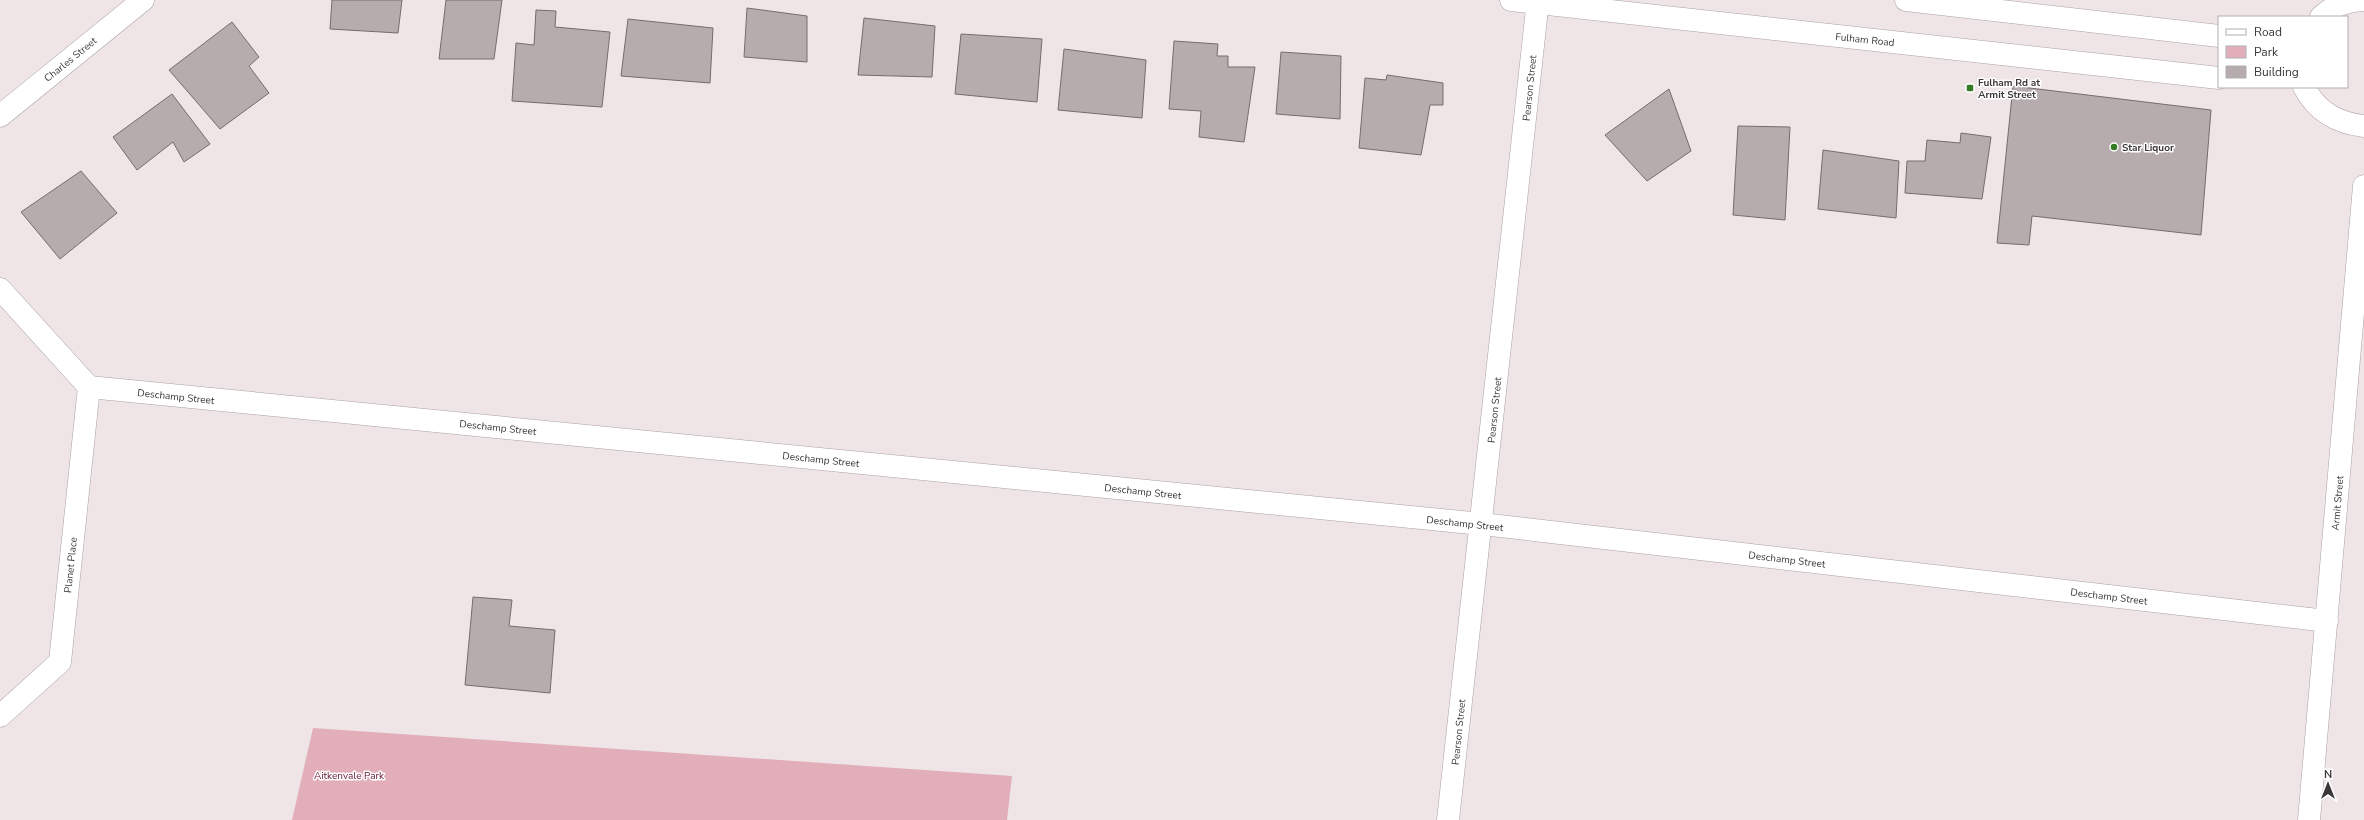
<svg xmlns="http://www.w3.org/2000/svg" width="2364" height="820" font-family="'Nunito Sans',sans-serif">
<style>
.green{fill:#e2aeb9}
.building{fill:#b6acae;stroke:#756c6d}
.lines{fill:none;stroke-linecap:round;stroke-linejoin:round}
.minor-casing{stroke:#aba1a3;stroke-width:23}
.minor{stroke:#fff;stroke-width:22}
.poi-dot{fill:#347c21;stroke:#fff;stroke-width:1.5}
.labels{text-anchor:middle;stroke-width:3;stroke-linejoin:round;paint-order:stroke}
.street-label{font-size:10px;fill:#3b3738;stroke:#fff}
.poi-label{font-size:10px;font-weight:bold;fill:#3b3738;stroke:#fff;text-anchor:start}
.park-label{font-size:10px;fill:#62142f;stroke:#fff}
</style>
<rect width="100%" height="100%" fill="#efe5e7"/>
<polygon class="green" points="313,728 1012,776 1007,820 292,820"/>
<g class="building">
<polygon points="332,0 402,0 398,33 330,29"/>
<polygon points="446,0 502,0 494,59 439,59"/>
<polygon points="747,8 807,16 807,62 744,57"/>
<polygon points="536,10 556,11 555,27 610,32 602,107 512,101 516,43 534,45"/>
<polygon points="864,18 935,26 932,77 858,75"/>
<polygon points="628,19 713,28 710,83 621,76"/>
<polygon points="232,22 259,57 249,66 269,93 220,129 169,70"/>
<polygon points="961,34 1042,39 1037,102 955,94"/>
<polygon points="1174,41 1218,44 1217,56 1228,56 1228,67 1255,67 1244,142 1199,137 1201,111 1169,109"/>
<polygon points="1064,49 1146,60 1142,118 1058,110"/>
<polygon points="1281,52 1341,56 1340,119 1276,114"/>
<polygon points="1387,75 1443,83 1443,105 1430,105 1421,155 1359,148 1365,78 1386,80"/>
<polygon points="2013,86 2211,110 2201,235 2032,216 2029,245 1997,243"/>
<polygon points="1669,89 1691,151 1647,181 1605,135"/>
<polygon points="172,94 210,144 184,162 173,142 137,170 113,137"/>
<polygon points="1738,126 1790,127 1785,220 1733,215"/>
<polygon points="1961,133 1991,137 1982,199 1905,193 1907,161 1925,161 1927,140 1960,143"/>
<polygon points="1823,150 1899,161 1896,218 1818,209"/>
<polygon points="81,171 117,213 60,259 21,212"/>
<polygon points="473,597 512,600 509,626 555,630 550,693 465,685"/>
</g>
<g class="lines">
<g class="minor-casing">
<g id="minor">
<polyline points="1511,0 2219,78"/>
<polyline points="1906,0 2219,36"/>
<path d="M2321,17C2334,5 2347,1 2364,0"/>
<path d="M2304,87C2317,112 2337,123 2364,126"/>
<polyline points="0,116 143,0"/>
<polyline points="0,289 89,387 1482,524 2327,621"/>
<polyline points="0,716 60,662 89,387"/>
<polyline points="1448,820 1538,0"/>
<polyline points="2309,820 2364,186"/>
</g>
</g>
<use href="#minor" class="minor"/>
</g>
<g class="poi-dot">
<rect x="1966" y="84" width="8" height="8" rx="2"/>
<circle cx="2114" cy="147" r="4"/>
</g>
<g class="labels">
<g class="street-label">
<text transform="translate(1865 39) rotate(6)" y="4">Fulham Road</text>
<text transform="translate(70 59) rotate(-39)" y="4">Charles Street</text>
<text transform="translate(1529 88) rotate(-84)" y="4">Pearson Street</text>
<text transform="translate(176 396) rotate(6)" y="4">Deschamp Street</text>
<text transform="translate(1494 410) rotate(-84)" y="4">Pearson Street</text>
<text transform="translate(498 427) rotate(6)" y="4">Deschamp Street</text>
<text transform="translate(821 459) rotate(6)" y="4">Deschamp Street</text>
<text transform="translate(1143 491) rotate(6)" y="4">Deschamp Street</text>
<text transform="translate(2337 503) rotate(-85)" y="4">Armit Street</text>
<text transform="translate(1465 523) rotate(6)" y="4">Deschamp Street</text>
<text transform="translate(1787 559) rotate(7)" y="4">Deschamp Street</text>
<text transform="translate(70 565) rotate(-84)" y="4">Planet Place</text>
<text transform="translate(2109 596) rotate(7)" y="4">Deschamp Street</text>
<text transform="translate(1458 732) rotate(-84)" y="4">Pearson Street</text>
</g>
<g class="poi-label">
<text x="1978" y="86">Fulham Rd at<tspan x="1978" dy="12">Armit Street</tspan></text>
<text x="2122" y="151">Star Liquor</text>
</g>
<g class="park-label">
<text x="349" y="779">Aitkenvale Park</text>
</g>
</g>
<rect x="2218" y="16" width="130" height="72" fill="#ffffff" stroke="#b1afaf"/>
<rect x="2226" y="29" width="20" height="6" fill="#ffffff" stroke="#b1afaf"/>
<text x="2254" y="36" font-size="12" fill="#3b3738">Road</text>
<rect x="2226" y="46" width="20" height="12" fill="#e2aeb9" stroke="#b1afaf"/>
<text x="2254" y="56" font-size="12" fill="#3b3738">Park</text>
<rect x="2226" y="66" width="20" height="12" fill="#b6acae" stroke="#b1afaf"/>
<text x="2254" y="76" font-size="12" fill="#3b3738">Building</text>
<g transform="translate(2328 784)" stroke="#ffffff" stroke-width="3" paint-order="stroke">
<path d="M0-3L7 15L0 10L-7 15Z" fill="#3b3738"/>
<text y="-6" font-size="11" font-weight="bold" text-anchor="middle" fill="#3b3738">N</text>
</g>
</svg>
